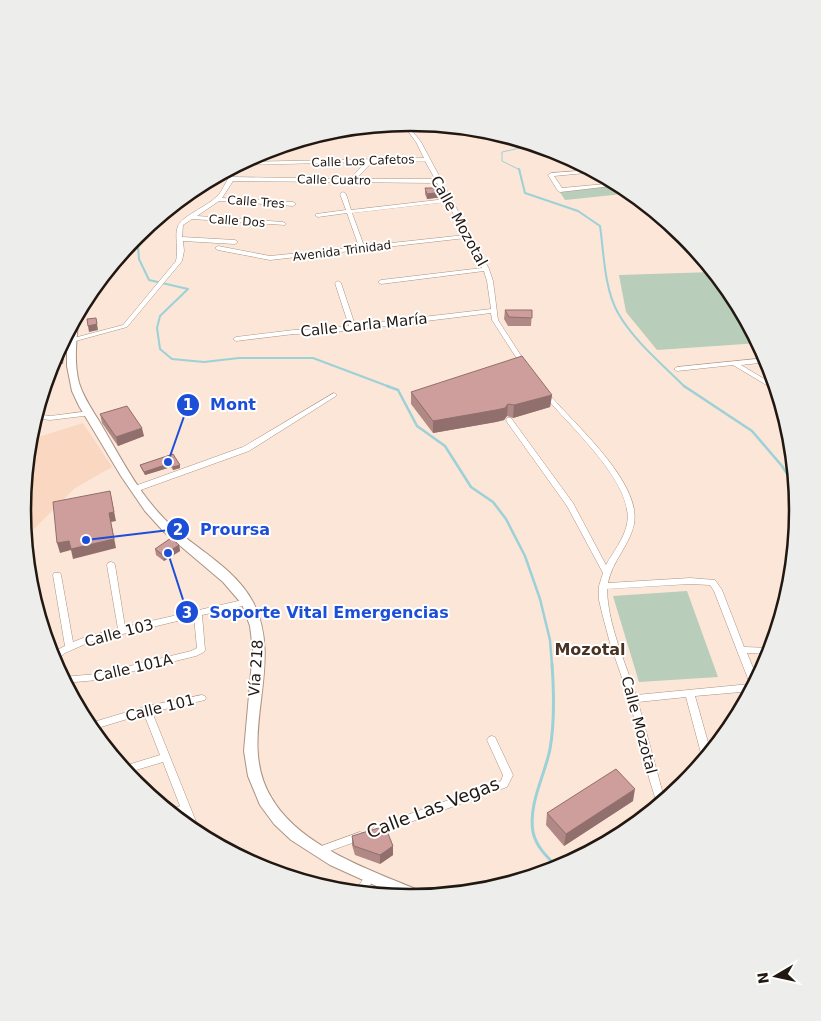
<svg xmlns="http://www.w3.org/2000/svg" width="821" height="1021" font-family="'DejaVu Sans',sans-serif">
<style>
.built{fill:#fad7c0}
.green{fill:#b8cdba}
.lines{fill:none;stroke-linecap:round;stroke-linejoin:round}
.stream-far3{stroke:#9bd1d7;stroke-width:1}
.stream-far2{stroke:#9bd1d7;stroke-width:2}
.stream-far1{stroke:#9bd1d7;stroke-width:2.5}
.stream{stroke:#9bd1d7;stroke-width:3}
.minor-casing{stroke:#ad9382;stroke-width:1}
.secondary-casing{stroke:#ad9382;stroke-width:2}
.minor{fill:#fff;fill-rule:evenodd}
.secondary{fill:#fff;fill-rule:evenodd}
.wall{fill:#b08885}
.shaded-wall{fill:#906f6c}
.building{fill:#cd9e9b;stroke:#906f6c}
.labels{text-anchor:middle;stroke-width:4;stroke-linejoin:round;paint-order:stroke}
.far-street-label{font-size:12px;fill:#221812;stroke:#fff}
.street-label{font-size:15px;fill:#221812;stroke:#fff}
.neighbourhood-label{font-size:16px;font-weight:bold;fill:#483223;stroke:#fff}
.near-street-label{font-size:18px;fill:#221812;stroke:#fff}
.rim{fill:none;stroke:#221812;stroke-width:2.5}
.leader{fill:none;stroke:#1d4ed8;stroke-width:2}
.callout-dot{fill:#1d4ed8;stroke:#fff;stroke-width:2}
.mark-label{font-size:15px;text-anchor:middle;font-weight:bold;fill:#fff}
.callout-label{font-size:16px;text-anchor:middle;font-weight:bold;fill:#1d4ed8;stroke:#fff;stroke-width:4;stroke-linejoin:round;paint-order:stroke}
</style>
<rect width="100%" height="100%" fill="#fce6d7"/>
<polygon class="built" points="83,423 112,467 75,488 25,538 23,510 29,440"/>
<g class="green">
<polygon points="621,185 632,193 565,200 560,192"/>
<polygon points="714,272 733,295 759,343 657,350 626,312 619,275"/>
<polygon points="687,591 718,677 639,682 613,596"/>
</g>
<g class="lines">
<polyline class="stream-far3" points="520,170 502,161 502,152 520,148 528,143"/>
<g class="stream-far2">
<path d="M519,169L525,193L578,211L600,226C604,253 604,288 618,313C634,341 662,364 685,387"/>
<polyline points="137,235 139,259 149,280 188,289 160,316 157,328 160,349 172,359 204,362 239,358 313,358 390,387"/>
</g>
<g class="stream-far1">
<polyline points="387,386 398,390 417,426 445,446 471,487 493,502 506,519 525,556 540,599 550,640 552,665"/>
<polyline points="684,386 752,431 782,466 796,488"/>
</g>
<path class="stream" d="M552,664C554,692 555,721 550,749C545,775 528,804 533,832C536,847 548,858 559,869"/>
<g class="minor-casing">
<g id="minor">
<path d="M402,123H406L421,142L489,269L493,281L498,320L527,365L526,366L524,367L521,365L492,320L491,313L353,330L323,333L294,334L236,341L233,339L236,337L294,330L323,329L349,326L335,283L338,281L341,283L355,325L491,309L487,281L484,271L381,284L378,282L381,280L482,268L466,238L270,260L218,250L215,248L218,246L270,256L359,247L347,213L318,217L316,216V214L346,210L340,194L343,192L346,194L351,210L446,199L437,183L233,181L222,198L293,202L296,204L293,206L219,201L197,216L283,222L285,223V225L192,219L183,225L182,237L235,240L238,242L235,244L183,241L184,251L182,261L127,327L72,342L69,340L70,339L123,325L176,261C179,249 174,235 178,226C181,217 207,206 215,198C221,194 224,185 228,179L224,172L228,170L233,177L350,179L366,162L238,165L243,162L424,158L416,142ZM425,161L435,179H356L372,162ZM447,202L465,235L364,246L352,213Z"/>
<polygon points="592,170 596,172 554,176 562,188 616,183 620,185 560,192 558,191 548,175 551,173"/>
<polygon points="767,358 769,362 741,365 776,386 778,392 733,365 677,371 674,369 677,367"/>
<path d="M546,392L548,393C573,423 642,482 634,524C630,545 612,561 608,583L690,578L715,580L722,590L744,647L772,648L770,654L747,653L758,680L752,691L695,696L711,753L705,760L702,757L686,697L638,702L665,801L658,807L649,778L629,698L610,643L602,613L599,600V586L603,573L567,506L507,422L506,420L507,418H511L573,503L606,565C613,552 624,539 627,524C635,483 568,425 544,395L543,394L544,393ZM690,584L710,585L714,591L750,684L636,695C625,661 608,626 607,589Z"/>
<polygon points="334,393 337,395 336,396 249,451 138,491 135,491 131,489 132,487 243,447"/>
<polygon points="90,411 93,413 92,415 50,420 35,418 36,414 50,416"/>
<polygon points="111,562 114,563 115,565 125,627 247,599 250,600 251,602 250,604 247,605 202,615 205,650 204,652 196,656 97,680 65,683 62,677 97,674 191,651 197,648 194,617 90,642 65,653 54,662 51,655 59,649 65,646 53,575 54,573 60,573 61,575 73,642 88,636 118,629 107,565 108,563"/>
<polygon points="202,695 205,696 206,698 205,700 152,712 201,834 200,836 189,828 183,814 174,816 167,811 180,806 163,762 126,773 121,767 160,755 144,714 91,730 87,724 147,706"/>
<polygon points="492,736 495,737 513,775 507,787 377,834 374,833 372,830 374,827 501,781 503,775 487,740 489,737"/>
<polygon points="360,832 363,833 365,836 363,839 319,855 316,854 314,851 316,848"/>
<polygon points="371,871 375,873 376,876 364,894 354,893 367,873"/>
</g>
</g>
<g class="secondary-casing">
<path id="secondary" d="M74,321L78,323C76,343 74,364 79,383C84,399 94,412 102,426C123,462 142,500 174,528C200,551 236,570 253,602C286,666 235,737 271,797C300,848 374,871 425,893L427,897L403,898L330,865L291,840L274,824L260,805L248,776L244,751L253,650L250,626L242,604L223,582L164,532L145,511L121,476L79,406L72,391L67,366V333Z"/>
</g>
<use href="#minor" class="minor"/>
<use href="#secondary" class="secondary"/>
</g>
<g class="wall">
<polygon points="425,188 443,192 443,197 427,199 425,194"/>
<polygon points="505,310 532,310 531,326 508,326 504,319"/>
<polygon points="65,338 63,364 60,364 58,351"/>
<polygon points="411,392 552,395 550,407 513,418 507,416 504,420 496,422 433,433 411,404"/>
<polygon points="100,414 144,436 118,446 102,423"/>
<polygon points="173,454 180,468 173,470 171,467 145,475 141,468 140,465"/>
<polygon points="179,545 180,551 164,561 156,555 155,549"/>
<polygon points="633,801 564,846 546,825 547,813"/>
<polygon points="352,836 393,846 393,855 380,864 355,855 352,845"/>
</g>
<g class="shaded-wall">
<polygon points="443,192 443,197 427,199 427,194"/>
<polygon points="96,318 98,330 89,332 88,326"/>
<polygon points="65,338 63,364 62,360 63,341"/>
<polygon points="552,395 550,407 513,418 514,405"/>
<polygon points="508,404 507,416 504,420 496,422 433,433 433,421"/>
<polygon points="142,428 144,436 118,446 116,437"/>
<polygon points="171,463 171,467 145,475 144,472"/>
<polygon points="180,465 180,468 173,470 173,467"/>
<polygon points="110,491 116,521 111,522 116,548 73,559 71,550 60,553 57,543 109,513"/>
<polygon points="179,545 180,551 164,561 163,555"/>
<polygon points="635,789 633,801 564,846 566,834"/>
<polygon points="393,846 393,855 380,864 380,855"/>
</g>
<g class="building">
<polygon points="425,188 441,188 443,192 427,194"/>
<polygon points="505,310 532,310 532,318 509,317"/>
<polygon points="96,318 97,324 88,326 87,319"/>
<polygon points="63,341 62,360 59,360 58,351"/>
<polygon points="522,356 552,395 514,405 508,404 505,408 496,410 433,421 411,392"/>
<polygon points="127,406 142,428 116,437 100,414"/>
<polygon points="173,454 180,465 173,467 171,463 144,472 140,465"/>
<polygon points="110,491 114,512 109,513 114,539 71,549 69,541 57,543 53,502"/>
<polygon points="171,538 179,545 163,555 155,549"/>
<polygon points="616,769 635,789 566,834 547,813"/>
<polygon points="385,826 393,846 380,855 354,846 352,836"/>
</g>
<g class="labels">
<g class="far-street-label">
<text transform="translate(363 161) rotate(-2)" y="4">Calle Los Cafetos</text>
<text transform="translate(334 180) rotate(1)" y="4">Calle Cuatro</text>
<text transform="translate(256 202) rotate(4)" y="4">Calle Tres</text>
<text transform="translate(237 221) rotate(4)" y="4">Calle Dos</text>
<text transform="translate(342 251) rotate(-7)" y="4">Avenida Trinidad</text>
</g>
<g class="street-label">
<text transform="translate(459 221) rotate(61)" y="5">Calle Mozotal</text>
<text transform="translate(364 325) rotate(-6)" y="5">Calle Carla María</text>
<text transform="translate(119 633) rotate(-15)" y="5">Calle 103</text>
<text transform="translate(133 668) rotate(-13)" y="5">Calle 101A</text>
<text transform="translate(256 668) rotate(-86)" y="5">Vía 218</text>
<text transform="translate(160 708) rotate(-14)" y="5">Calle 101</text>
<text transform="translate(639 725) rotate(75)" y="5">Calle Mozotal</text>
</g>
<g class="neighbourhood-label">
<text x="590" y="655">Mozotal</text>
</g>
<g class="near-street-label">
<text transform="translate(433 808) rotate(-21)" y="6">Calle Las Vegas</text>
</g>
</g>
<path d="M0 0H821V1021H0ZM31 510a379 379 0 1 1 758 0a379 379 0 1 1-758 0Z" fill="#ededec" fill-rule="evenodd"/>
<path class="rim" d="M31 510a379 379 0 1 1 758 0a379 379 0 1 1-758 0Z"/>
<path class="leader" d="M168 462L188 405M86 540L178 529M168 553L187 612"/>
<g class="callout-dot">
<circle cx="168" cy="462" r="5"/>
<circle cx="86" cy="540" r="5"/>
<circle cx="168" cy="553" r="5"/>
<circle cx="188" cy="405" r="12"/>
<circle cx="178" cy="529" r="12"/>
<circle cx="187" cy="612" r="12"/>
</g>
<g class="mark-label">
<text x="188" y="410">1</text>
<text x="178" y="535">2</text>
<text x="187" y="618">3</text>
</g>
<g class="callout-label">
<text x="233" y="410">Mont</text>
<text x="235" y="535">Proursa</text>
<text x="329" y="618">Soporte Vital Emergencias</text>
</g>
<g transform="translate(776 976) rotate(261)" stroke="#ffffff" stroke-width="4" paint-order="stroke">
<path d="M0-4L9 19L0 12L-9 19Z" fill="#221812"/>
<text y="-8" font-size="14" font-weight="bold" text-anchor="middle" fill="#221812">N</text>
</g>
</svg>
